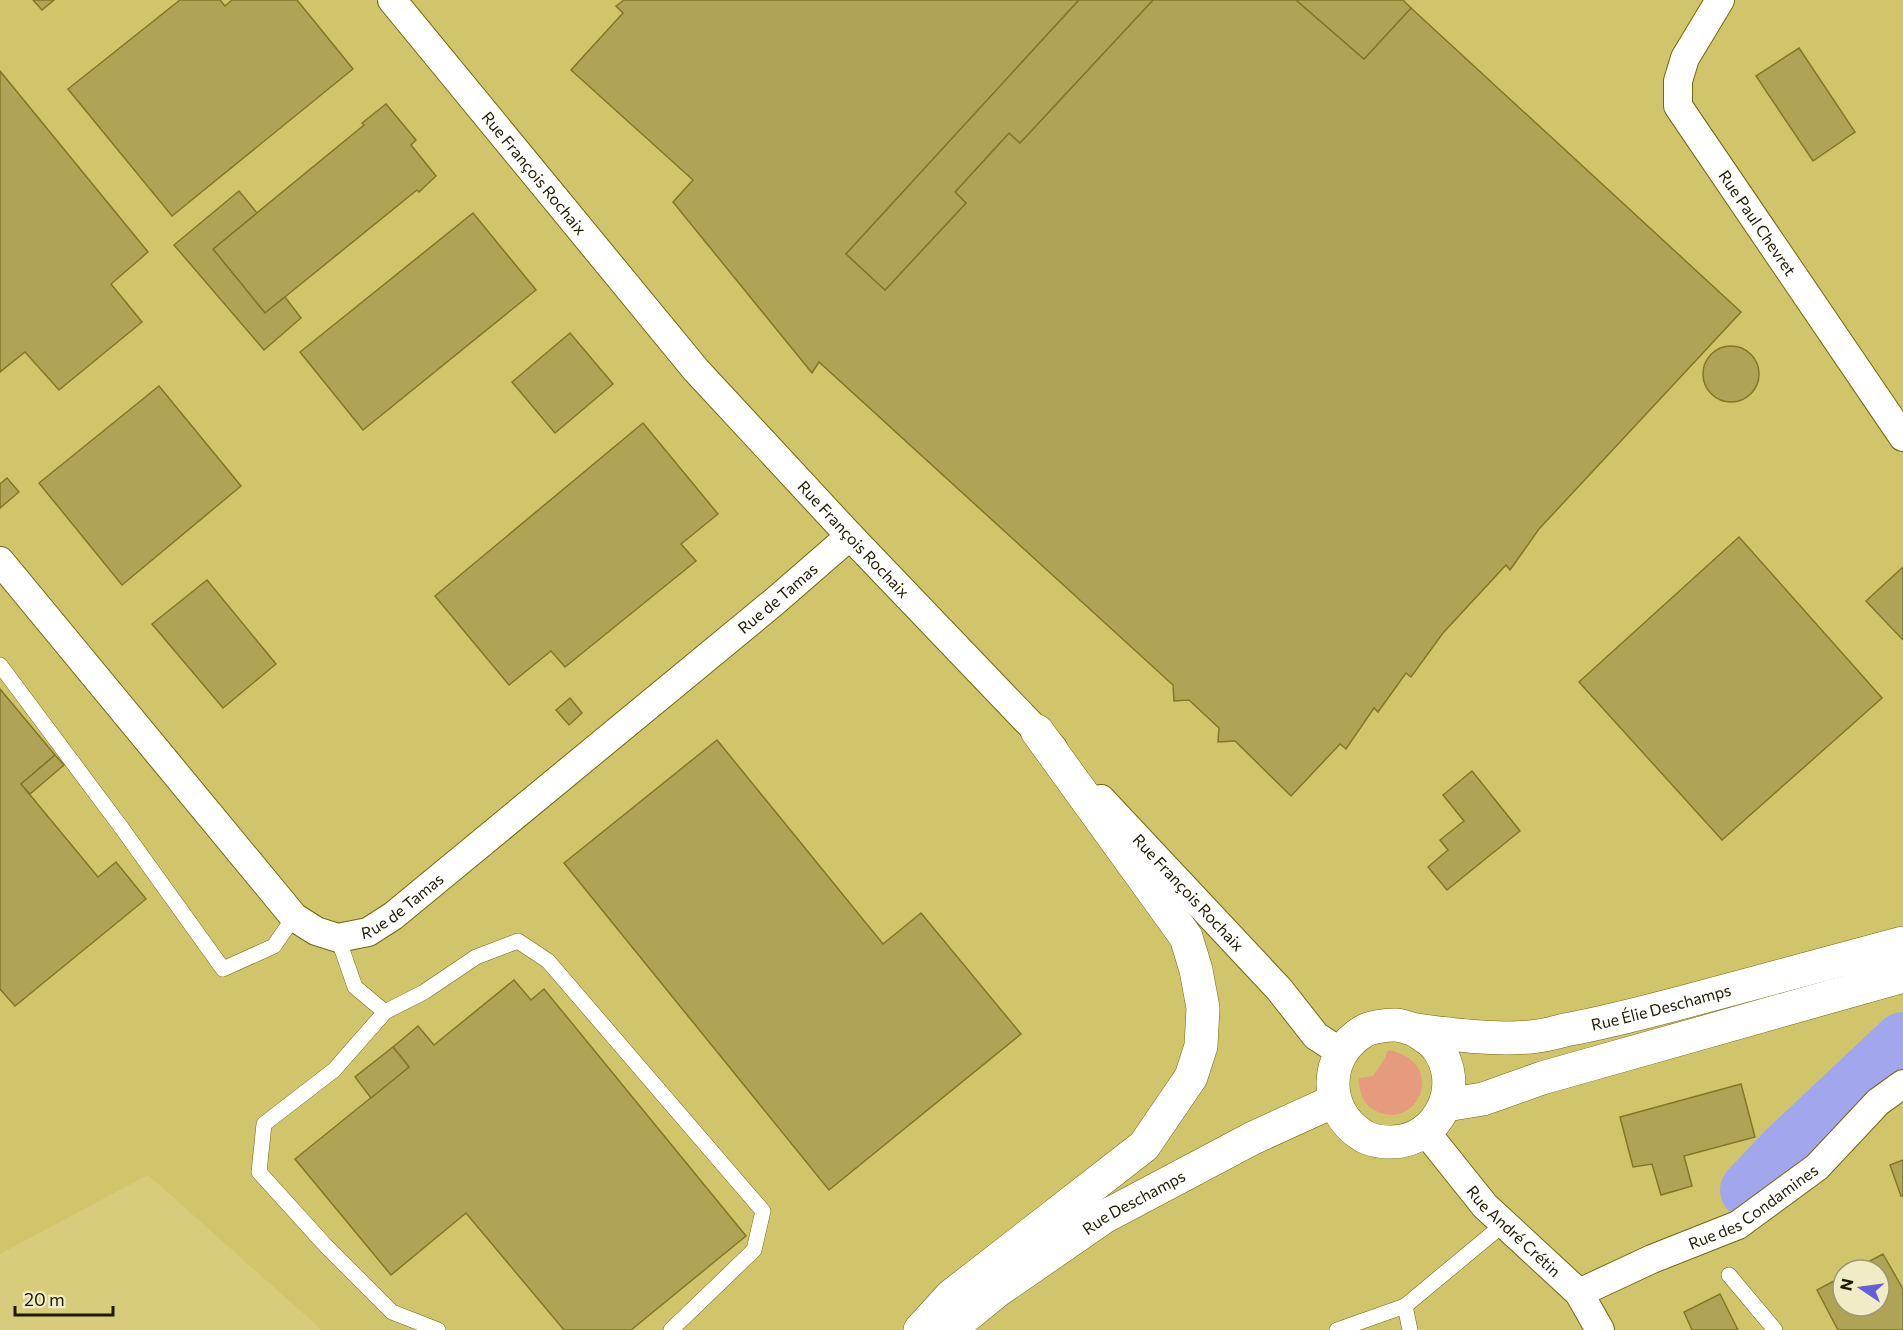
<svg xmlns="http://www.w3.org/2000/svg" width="1903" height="1330" font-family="Commissioner,sans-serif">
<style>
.built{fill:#d1c56c;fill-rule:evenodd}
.green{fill:#e69b7e}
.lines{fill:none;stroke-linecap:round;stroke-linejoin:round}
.river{stroke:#a2a6ec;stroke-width:58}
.building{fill:#afa456;stroke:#827724;stroke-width:1.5}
.lane-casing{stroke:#73680e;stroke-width:16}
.street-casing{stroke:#73680e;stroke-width:30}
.secondary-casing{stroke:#73680e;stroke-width:34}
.lane{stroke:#fff;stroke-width:15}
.street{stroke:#fff;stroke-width:28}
.secondary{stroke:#fff;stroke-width:33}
.labels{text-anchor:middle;stroke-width:4.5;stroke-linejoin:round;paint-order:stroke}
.street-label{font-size:16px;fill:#1f1b00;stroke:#f1ecc5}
</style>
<rect width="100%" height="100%" fill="#d7cc7c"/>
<path class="built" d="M0,0H1903V1330H322L148,1175L0,1254ZM1843,1270H1879V1306H1843Z"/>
<path class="green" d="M1388,1050C1450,1062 1417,1134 1374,1110C1362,1103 1359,1091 1359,1078L1373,1076L1385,1058Z"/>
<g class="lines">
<polyline class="river" points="1749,1190 1786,1151 1903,1041"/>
</g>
<g class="building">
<polygon points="33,0 54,0 42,10"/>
<polygon points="180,0 220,0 225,6 232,0 297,0 353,69 172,216 68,89"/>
<polygon points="624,0 1079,0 846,254 885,290 966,203 955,192 1009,133 1020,143 1153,0 1296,0 1364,59 1411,8 1741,312 1539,529 1510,570 1506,565 1443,633 1411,677 1406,673 1378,712 1374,708 1346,749 1340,744 1291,796 1235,741 1218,742 1219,728 1189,700 1174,701 1173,685 819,362 812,373 673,202 693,180 571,70 623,13 616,6"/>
<polygon points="1079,0 1153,0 1020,143 1009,133 955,192 966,203 885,290 846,254"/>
<polygon points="1296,0 1403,0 1411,8 1364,59"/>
<polygon points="1799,48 1855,132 1813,161 1756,76"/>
<polygon points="0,71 148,252 111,284 142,322 59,390 25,352 0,372"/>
<polygon points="386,104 416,140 411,145 436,176 419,192 417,190 265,313 213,249 364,125 362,123"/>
<polygon points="239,191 257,213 213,249 265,313 285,297 301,318 264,350 174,245"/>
<polygon points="473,213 536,290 363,430 300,352"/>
<polygon points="570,333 613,384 555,433 512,382"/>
<circle cx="1731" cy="374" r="28"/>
<polygon points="159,386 241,486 122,585 39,483"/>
<polygon points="643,423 718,514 681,544 696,561 565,667 551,651 509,685 435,596"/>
<polygon points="7,478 19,492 0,508 0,484"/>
<polygon points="1739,537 1882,698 1722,840 1579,682"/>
<polygon points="1903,567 1903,640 1866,601"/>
<polygon points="207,580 276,664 223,708 152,624"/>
<polygon points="0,689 55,755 21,784 98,877 116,862 146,899 15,1006 0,989"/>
<polygon points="570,698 582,713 569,725 556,710"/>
<polygon points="717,740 883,944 921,913 1021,1034 829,1190 564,863"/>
<polygon points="55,755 64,765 30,794 21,784"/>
<polygon points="1472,771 1520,831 1447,890 1428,867 1448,850 1440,840 1464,821 1443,795"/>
<polygon points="514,980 531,1000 544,989 746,1236 631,1330 564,1330 466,1213 391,1275 295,1159 409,1067 393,1047 418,1026 434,1045"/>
<polygon points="393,1047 409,1067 371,1098 355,1077"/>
<polygon points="1741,1084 1755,1137 1684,1156 1692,1186 1661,1195 1652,1164 1633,1167 1620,1117"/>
<polygon points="1903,1160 1903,1196 1901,1196 1890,1165"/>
<polygon points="1883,1254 1903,1289 1903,1330 1838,1330 1817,1290 1843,1276 1843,1306 1879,1306 1879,1270 1853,1270"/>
<polygon points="1720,1294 1738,1330 1692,1330 1684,1312"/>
</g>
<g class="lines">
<g class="lane-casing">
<g id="lane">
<polyline points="0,665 121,827 223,969 274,946 294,917"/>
<polyline points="338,938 355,987 385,1012"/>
<polyline points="1729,1275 1775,1330"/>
<polyline points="1405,1306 1410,1330"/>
<polyline points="438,1330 392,1312 326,1246 259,1172 264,1124 334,1070 385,1012 424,992 476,957 518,941 548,961 763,1211 754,1250 671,1330"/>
<polyline points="1337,1330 1405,1306 1505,1223"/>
</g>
</g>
<g class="street-casing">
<g id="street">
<path id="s1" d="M392,0L696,370L850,536L1053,748"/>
<path id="s2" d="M1720,0L1685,58L1678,81V106L1903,437"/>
<path id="s3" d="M0,561L294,917L316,931L338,938L368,932L393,916L774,602L850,536"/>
<path id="s4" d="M1101,799L1279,989L1316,1036L1342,1053"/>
<path id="s5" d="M1425,1131L1485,1206L1579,1293L1600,1330"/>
<path id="s6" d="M1579,1293L1652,1259L1738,1225L1817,1167L1878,1102L1903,1084"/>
</g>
</g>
<g class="secondary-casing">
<g id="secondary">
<path id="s7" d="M1415,1030C1422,1035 1431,1040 1436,1046C1466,1084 1440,1141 1392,1142C1382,1142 1370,1141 1362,1135C1322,1110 1324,1054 1364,1031C1371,1027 1386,1025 1395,1025C1402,1025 1410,1029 1417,1030C1453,1035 1493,1040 1530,1037C1542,1036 1554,1033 1565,1030C1604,1023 1642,1013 1680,1003C1754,983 1829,963 1903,943"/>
<polyline points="1446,1105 1483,1099 1542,1078 1903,976"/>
<polyline points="920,1330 951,1296 1144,1146 1191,1077 1201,1046 1203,1008 1196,970 1186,937 1037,731"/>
<path id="s8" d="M949,1330L997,1291L1104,1217L1253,1138L1334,1101"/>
</g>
</g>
<use href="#lane" class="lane"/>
<use href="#street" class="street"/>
<use href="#secondary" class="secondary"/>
</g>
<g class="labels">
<g class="street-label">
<text dy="6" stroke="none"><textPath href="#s1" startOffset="224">Rue François Rochaix</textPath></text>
<text dy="6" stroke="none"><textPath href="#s2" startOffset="258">Rue Paul Chevret</textPath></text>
<text dy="6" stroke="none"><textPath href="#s1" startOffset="710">Rue François Rochaix</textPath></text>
<text dy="6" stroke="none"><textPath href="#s3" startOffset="1070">Rue de Tamas</textPath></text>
<text dy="6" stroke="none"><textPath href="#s4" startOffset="128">Rue François Rochaix</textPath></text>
<text dy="6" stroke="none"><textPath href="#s3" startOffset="584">Rue de Tamas</textPath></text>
<text dy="6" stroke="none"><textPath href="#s7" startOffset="616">Rue Élie Deschamps</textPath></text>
<text dy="6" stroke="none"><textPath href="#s8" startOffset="225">Rue Deschamps</textPath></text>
<text dy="6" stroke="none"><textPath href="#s6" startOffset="195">Rue des Condamines</textPath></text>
<text dy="6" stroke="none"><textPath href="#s5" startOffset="134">Rue André Crétin</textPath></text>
</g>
</g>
<g transform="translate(1861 1288) rotate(283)"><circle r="28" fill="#f1ecc5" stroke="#9d9876" stroke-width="1.5"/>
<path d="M0-4.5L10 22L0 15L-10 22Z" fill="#665ed7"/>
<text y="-9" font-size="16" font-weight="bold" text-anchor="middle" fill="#1f1b00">N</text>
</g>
<path d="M15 1306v9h98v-9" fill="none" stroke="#1f1b00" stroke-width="3"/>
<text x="24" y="1306" font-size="18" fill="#1f1b00" stroke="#f1ecc5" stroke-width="4.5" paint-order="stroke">20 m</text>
</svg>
